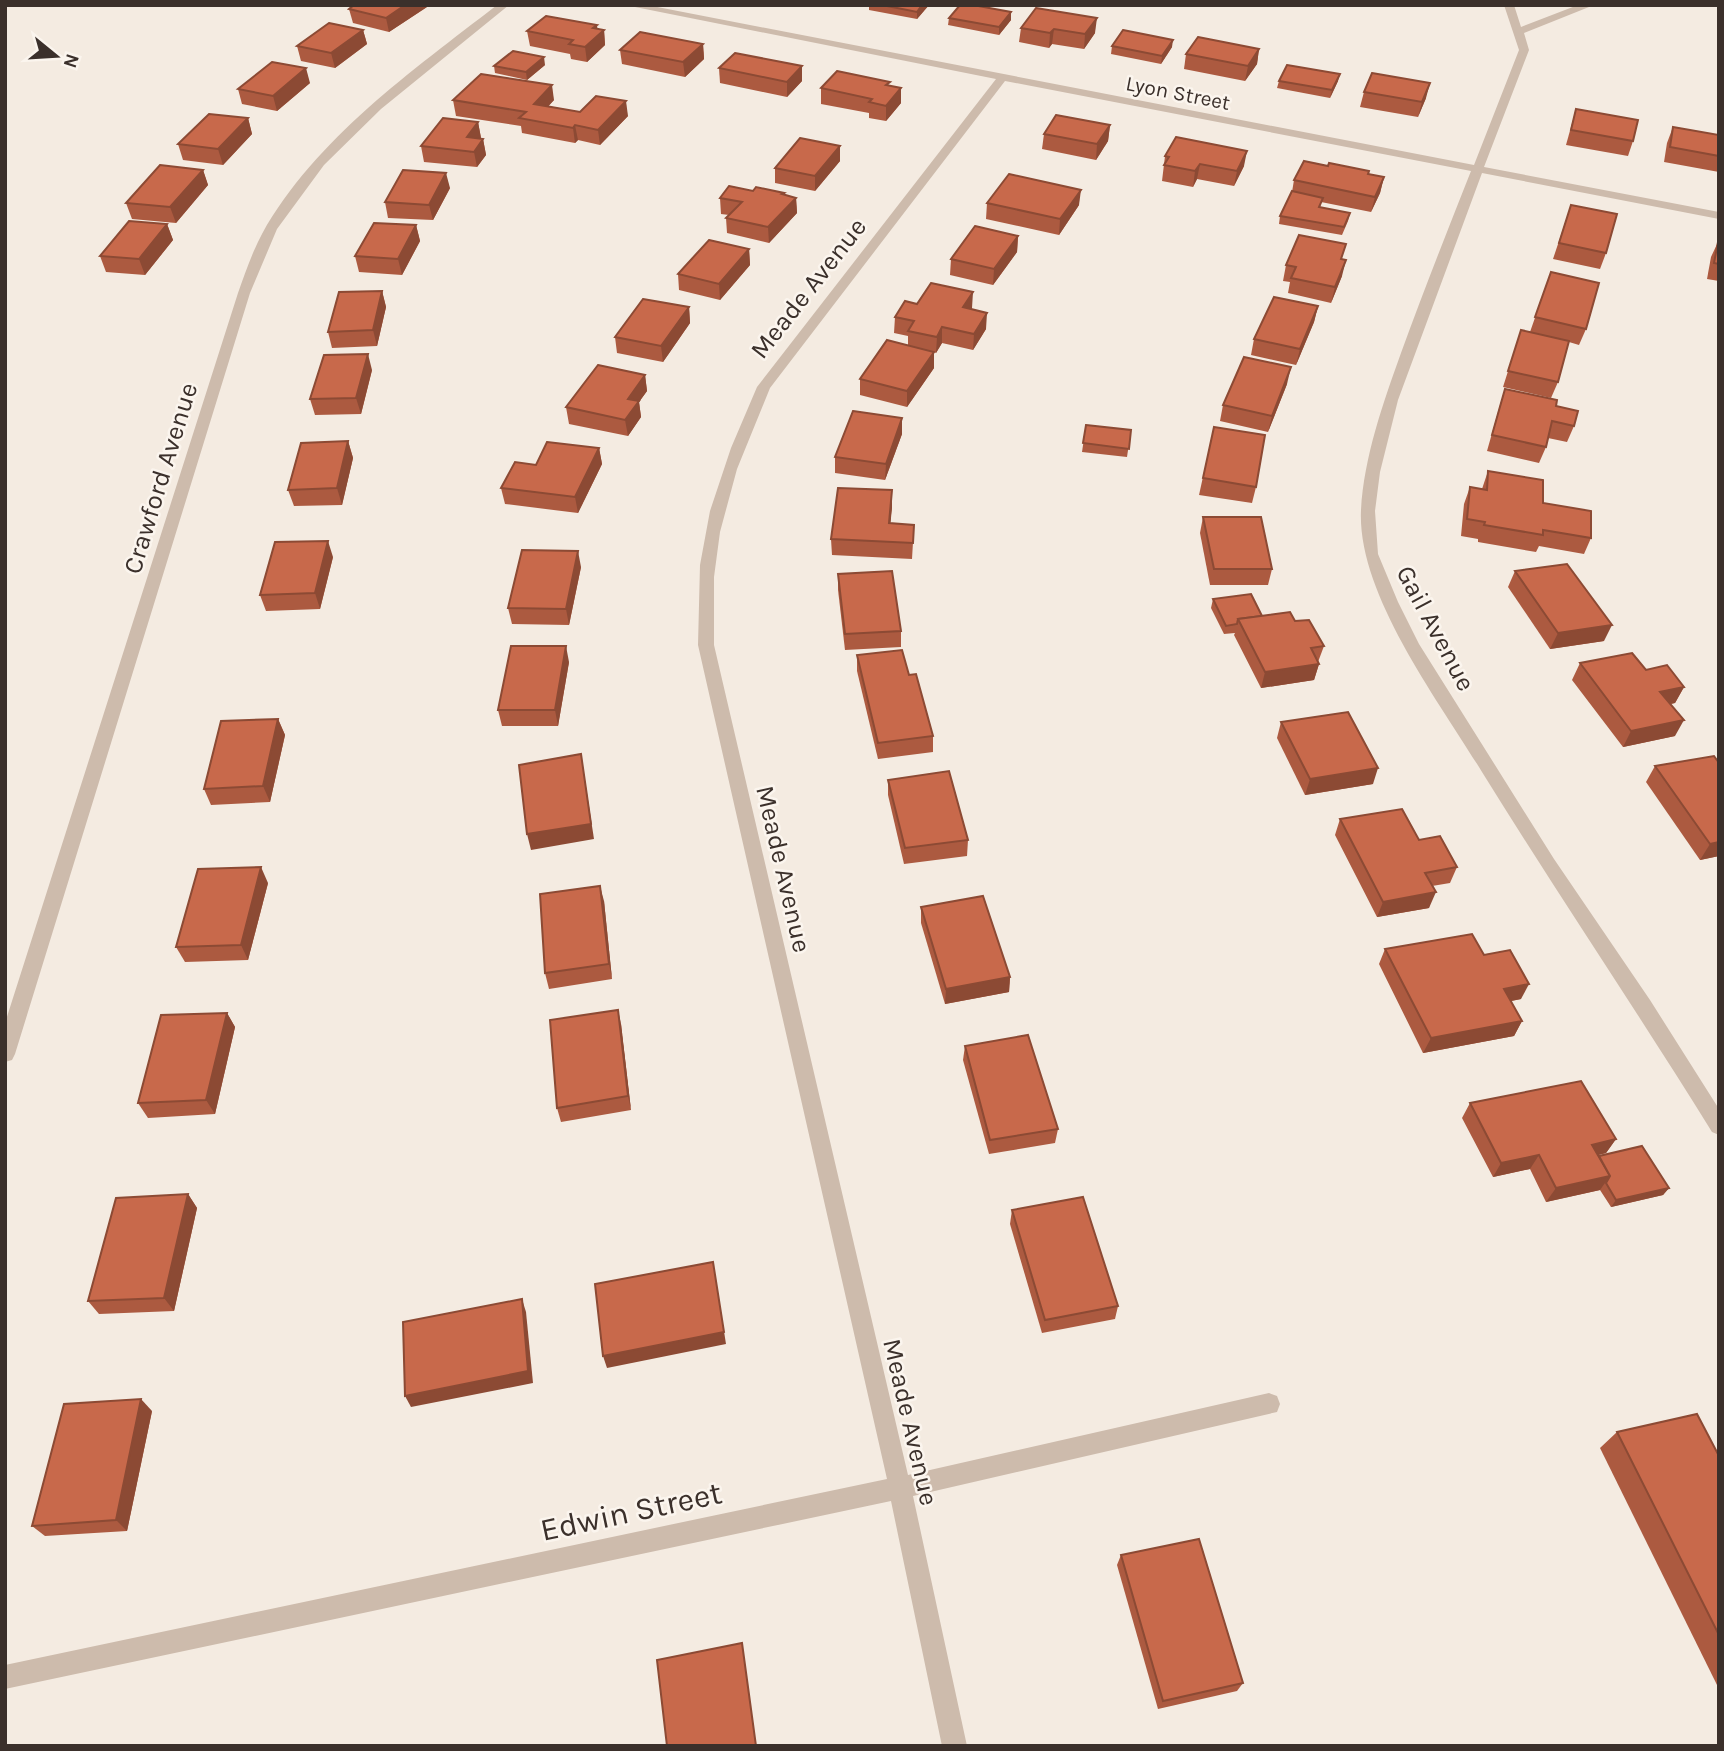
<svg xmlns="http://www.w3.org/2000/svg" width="1724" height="1751" font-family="Karla,sans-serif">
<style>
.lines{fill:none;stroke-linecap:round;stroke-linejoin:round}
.minor{fill:#cdbbac;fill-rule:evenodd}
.wall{fill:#ac5a40}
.shaded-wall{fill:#8c4a34}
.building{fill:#c8694b;stroke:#8c4a34;stroke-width:2}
.labels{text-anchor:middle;stroke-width:5;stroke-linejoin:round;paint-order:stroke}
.far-street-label{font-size:21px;fill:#3b302b;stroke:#fbf5ee}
.street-label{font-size:26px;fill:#3b302b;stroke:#fbf5ee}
.near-street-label{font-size:32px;fill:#3b302b;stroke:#fbf5ee}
</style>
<rect width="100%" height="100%" fill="#f4ebe1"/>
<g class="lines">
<g class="minor">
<path d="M497,5H509L381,109L324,165L277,229L250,293L15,1054L12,1060L5,1062V1023L238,293C245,273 252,253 262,234C316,138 412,71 497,5Z"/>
<path d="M625,5H647L1474,165L1519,50L1504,5H1514L1521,27L1578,5H1594L1524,33L1529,50L1484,167L1719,212V219L1482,173L1398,400L1380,472L1375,511L1378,554L1398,602L1419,644L1554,859L1650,1000L1719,1109V1135L1712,1132C1637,1011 1557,893 1482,772C1439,701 1357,594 1361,510C1364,457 1383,403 1401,353C1423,292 1447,232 1471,171L1005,81L770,388L737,469L720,532L714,577V645L908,1475L1269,1393L1277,1396L1280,1404L1277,1412L913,1496L967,1746H942L891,1501L5,1689V1665L887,1479L698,645L700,565L710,511L731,448L757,387L996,79Z"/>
</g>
</g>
<g class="wall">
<polygon points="430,5 389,32 353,23 349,9"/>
<polygon points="869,5 929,5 917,19 869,10"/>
<polygon points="1036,8 1095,33 1084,49 1052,44 1049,48 1019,42 1021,28"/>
<polygon points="1011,12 1011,20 999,35 948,25 949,18"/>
<polygon points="597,29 604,30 605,45 587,62 571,59 570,54 530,46 527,31"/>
<polygon points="363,30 367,44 335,68 301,61 297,46"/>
<polygon points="703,44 704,59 685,77 622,64 620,50"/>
<polygon points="1112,46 1172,47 1161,64 1111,54"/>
<polygon points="1259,49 1257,64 1245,81 1184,69 1186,54"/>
<polygon points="545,65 527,80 495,73 494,66"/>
<polygon points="802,66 802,81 787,97 720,83 719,68"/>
<polygon points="1279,81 1338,81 1330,98 1277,88"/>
<polygon points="310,83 277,111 242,104 238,89"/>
<polygon points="890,86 901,103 886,121 869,118 869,113 821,104 821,88"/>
<polygon points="1364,92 1426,98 1418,117 1360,107"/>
<polygon points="453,100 554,100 548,106 580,112 628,116 600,145 578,140 575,143 522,133 521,126 456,116"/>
<polygon points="1576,109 1633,141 1628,156 1566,145"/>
<polygon points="248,118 252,134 223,165 183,160 178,144"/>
<polygon points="478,122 481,138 480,139 483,139 486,155 477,167 424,162 421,146"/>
<polygon points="1110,125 1108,141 1096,160 1042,149 1044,134"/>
<polygon points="1673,127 1719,135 1719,172 1664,162 1667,143"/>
<polygon points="840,146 840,161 815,191 775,183 775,168"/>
<polygon points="1165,156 1244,166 1234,186 1197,179 1193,187 1162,181"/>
<polygon points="203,170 208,185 176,223 132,219 126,203"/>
<polygon points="1368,174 1384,177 1380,193 1371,212 1321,202 1320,207 1350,213 1348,221 1342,235 1279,224 1280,216 1292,192 1294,180"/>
<polygon points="450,188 433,220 388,218 385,202"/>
<polygon points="753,191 784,193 784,195 796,198 797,213 769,243 727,233 726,218 729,215 721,214 720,198"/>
<polygon points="987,203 1079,205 1059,235 986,219"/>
<polygon points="1571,205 1606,253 1600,269 1553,259"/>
<polygon points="167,224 173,240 145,275 106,272 100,256"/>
<polygon points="416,225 420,241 402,275 359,272 355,256"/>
<polygon points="1018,236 1017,252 993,285 950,275 951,259"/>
<polygon points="1718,242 1719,242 1719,281 1707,279 1711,257"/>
<polygon points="749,249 750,265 720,300 679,290 678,274"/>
<polygon points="1342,260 1342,276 1331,303 1288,293 1290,282 1283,281 1286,265"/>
<polygon points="1551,272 1586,329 1579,345 1569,342 1558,382 1551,398 1503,387 1521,330 1530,332"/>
<polygon points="382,291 386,307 377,346 332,348 328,332"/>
<polygon points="917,304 972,308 971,309 986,329 973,350 942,343 936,353 934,352 934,368 907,407 860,395 860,379 908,345 908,336 894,333 895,317"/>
<polygon points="1318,306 1314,322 1296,365 1251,355 1254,339"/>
<polygon points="689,307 690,323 663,362 617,353 615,337"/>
<polygon points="372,370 361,414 315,415 310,399"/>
<polygon points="645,375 647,391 639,402 641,417 628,436 569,424 566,407"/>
<polygon points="1287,384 1268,432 1220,421 1223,405"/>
<polygon points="1505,389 1556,406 1574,426 1567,442 1548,438 1546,447 1539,463 1487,451 1500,405"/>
<polygon points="902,418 902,434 885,480 835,473 835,457"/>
<polygon points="1086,425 1131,430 1127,457 1082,452"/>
<polygon points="1214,427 1256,487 1252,503 1199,495"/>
<polygon points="348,441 353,458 342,505 294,506 288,490"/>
<polygon points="599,448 602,464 578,513 505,504 501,488 536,465"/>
<polygon points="1488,471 1543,503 1591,538 1584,554 1539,546 1536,552 1478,542 1478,539 1461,536 1464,504 1470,487 1482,489"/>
<polygon points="892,507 890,523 914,525 912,559 832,555 831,539"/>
<polygon points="1203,517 1272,569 1268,585 1210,585 1200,533"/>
<polygon points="333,557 320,609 266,611 260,595"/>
<polygon points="581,567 569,625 512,624 508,608"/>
<polygon points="1515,571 1604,641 1550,649 1508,587"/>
<polygon points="838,574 901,631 901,647 845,650 838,590"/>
<polygon points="1213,599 1262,616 1295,621 1324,646 1318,662 1319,664 1314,680 1261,688 1234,635 1235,633 1224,634 1211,608"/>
<polygon points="857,655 909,675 933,736 933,752 878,759 857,671"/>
<polygon points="569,662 558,726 502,726 498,710"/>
<polygon points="1580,663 1646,670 1684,687 1675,703 1670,704 1675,736 1623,747 1572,680"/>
<polygon points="278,719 285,735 270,802 211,805 204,789"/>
<polygon points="1281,722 1373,784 1305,795 1277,738"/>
<polygon points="1719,763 1719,856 1700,860 1646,782 1655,766"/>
<polygon points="888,780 968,840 967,856 904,864 888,795"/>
<polygon points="1340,819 1419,840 1457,867 1450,883 1432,886 1429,908 1377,917 1335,835"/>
<polygon points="268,883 248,960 185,962 176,947"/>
<polygon points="604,901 612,979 549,989 545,973"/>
<polygon points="921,907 1010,977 1009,992 945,1004 921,923"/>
<polygon points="1385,949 1484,955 1521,999 1511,1001 1522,1021 1514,1036 1423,1053 1379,964"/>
<polygon points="227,1013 235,1027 215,1114 148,1118 138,1103"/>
<polygon points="621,1024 631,1110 561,1122 557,1108"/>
<polygon points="965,1046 1058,1129 1055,1143 989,1154 963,1060"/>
<polygon points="1470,1103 1616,1139 1606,1153 1598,1155 1599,1156 1669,1188 1663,1195 1611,1207 1600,1190 1546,1202 1530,1169 1493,1177 1462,1118"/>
<polygon points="188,1194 197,1208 174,1311 99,1314 88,1301"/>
<polygon points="1012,1210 1118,1306 1115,1319 1042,1333 1010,1224"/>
<polygon points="152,1411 127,1531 45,1536 32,1526"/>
<polygon points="1617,1432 1719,1456 1719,1689 1600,1448"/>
<polygon points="1121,1555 1243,1683 1237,1691 1158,1709 1117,1565"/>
</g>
<g class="shaded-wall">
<polygon points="405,5 430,5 389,32 386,18"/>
<polygon points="922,5 929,5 917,19 917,12"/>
<polygon points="1011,12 1011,20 999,35 999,27"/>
<polygon points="1097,18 1095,33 1084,49 1085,34"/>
<polygon points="597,25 598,36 604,30 605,45 587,62 585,47 593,28"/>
<polygon points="1054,29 1052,44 1049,48 1050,33"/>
<polygon points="363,30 367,44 335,68 331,53"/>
<polygon points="1173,40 1172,47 1161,64 1162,56"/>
<polygon points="703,44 704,59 685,77 683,62"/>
<polygon points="1259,49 1257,64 1245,81 1248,66"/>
<polygon points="544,57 545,65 527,80 526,72"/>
<polygon points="802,66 802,81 787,97 787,82"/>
<polygon points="306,68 310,83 277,111 273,96"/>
<polygon points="1340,74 1338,81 1330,98 1332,90"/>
<polygon points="1430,83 1426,98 1418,117 1422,102"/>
<polygon points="552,85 554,100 537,119 534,104"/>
<polygon points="901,88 901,103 886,121 886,106"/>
<polygon points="626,101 628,116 600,145 598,130"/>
<polygon points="248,118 252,134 223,165 218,149"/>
<polygon points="478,122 481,138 470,153 467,137"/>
<polygon points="575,125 578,140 575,143 573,128"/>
<polygon points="1110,125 1108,141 1096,160 1097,144"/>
<polygon points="483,139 486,155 477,167 474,152"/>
<polygon points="840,146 840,161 815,191 815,176"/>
<polygon points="1247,151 1244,166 1234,186 1237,171"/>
<polygon points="1200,164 1197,179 1193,187 1195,171"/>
<polygon points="203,170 208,185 176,223 170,207"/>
<polygon points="446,173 450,188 433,220 429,205"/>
<polygon points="1384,177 1380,193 1371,212 1375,197"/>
<polygon points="1081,190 1079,205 1059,235 1060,219"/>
<polygon points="796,198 797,213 769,243 768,227"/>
<polygon points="167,224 173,240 145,275 139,259"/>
<polygon points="416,225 420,241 402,275 398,259"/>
<polygon points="1018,236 1017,252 993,285 994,269"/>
<polygon points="749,249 750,265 720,300 719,284"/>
<polygon points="1346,260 1342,276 1331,303 1335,287"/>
<polygon points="382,291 386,307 377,346 373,330"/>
<polygon points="973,292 972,308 962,323 963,307"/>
<polygon points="1318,306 1314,322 1296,365 1300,349"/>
<polygon points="689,307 690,323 663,362 661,346"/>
<polygon points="987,313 986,329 973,350 974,334"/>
<polygon points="942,327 942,343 936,353 937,337"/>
<polygon points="934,352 934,368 907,407 907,391"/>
<polygon points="368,354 372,370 361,414 356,398"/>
<polygon points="1291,367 1287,384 1268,432 1272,416"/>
<polygon points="645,375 647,391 639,402 641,417 628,436 625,420 628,399"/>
<polygon points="902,418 902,434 885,480 886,464"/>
<polygon points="348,441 353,458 342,505 337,488"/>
<polygon points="599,448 602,464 578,513 575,497"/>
<polygon points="892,490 892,507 889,540 889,523"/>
<polygon points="328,541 333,557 320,609 315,593"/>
<polygon points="578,551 581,567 569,625 566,609"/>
<polygon points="1612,625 1604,641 1550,649 1558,633"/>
<polygon points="566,646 569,662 558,726 555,710"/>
<polygon points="1319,664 1314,680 1261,688 1265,672"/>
<polygon points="1684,687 1675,703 1652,708 1660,692"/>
<polygon points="278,719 285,735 270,802 263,786"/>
<polygon points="1684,720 1675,736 1623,747 1631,731"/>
<polygon points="581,754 594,839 531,850 527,834"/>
<polygon points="1378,768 1373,784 1305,795 1310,779"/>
<polygon points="1719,842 1719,856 1700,860 1710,844"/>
<polygon points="261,867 268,883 248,960 241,945"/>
<polygon points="600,886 604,901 612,979 609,964"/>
<polygon points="1436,892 1429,908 1377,917 1383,902"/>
<polygon points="1010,977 1009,992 945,1004 946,989"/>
<polygon points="1529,984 1521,999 1496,1004 1504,989"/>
<polygon points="618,1010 621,1024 631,1110 628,1096"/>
<polygon points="227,1013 235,1027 215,1114 206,1100"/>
<polygon points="1522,1021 1514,1036 1423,1053 1431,1038"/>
<polygon points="1616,1139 1606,1153 1582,1159 1592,1145"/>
<polygon points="1539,1155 1530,1169 1493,1177 1501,1163"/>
<polygon points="1610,1176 1600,1190 1546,1202 1556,1188"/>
<polygon points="1669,1188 1663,1195 1611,1207 1616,1200"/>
<polygon points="188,1194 197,1208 174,1311 164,1298"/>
<polygon points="713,1262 726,1344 607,1368 603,1356"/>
<polygon points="522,1299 526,1312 533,1383 411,1407 405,1396"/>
<polygon points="141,1399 152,1411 127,1531 116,1520"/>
</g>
<g class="building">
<polygon points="354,5 405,5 386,18 349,9"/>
<polygon points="882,5 922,5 917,12"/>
<polygon points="960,5 973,5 1011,12 999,27 949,18"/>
<polygon points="1036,8 1097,18 1085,34 1054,29 1050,33 1021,28"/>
<polygon points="546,16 597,25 593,28 604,30 585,47 569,44 573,40 527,31"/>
<polygon points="329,23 363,30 331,53 297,46"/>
<polygon points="1123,30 1173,40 1162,56 1112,46"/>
<polygon points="640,32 703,44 683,62 620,50"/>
<polygon points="1198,37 1259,49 1248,66 1186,54"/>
<polygon points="513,51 544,57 526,72 494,66"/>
<polygon points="735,53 802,66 787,82 719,68"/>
<polygon points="272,62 306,68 273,96 238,89"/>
<polygon points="1287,65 1340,74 1332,90 1279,81"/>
<polygon points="837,71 890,82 886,85 901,88 886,106 869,102 872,99 821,88"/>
<polygon points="1372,73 1430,83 1422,102 1364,92"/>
<polygon points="481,74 552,85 534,104 580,112 596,96 626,101 598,130 575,125 573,128 519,118 526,112 453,100"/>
<polygon points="1576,109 1638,120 1633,141 1571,130"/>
<polygon points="209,114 248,118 218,149 178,144"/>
<polygon points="1056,115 1110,125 1097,144 1044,134"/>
<polygon points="443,118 478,122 467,137 483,139 474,152 421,146"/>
<polygon points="1673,127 1719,135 1719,156 1670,147"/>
<polygon points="1176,137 1247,151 1237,171 1200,164 1195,171 1164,165 1169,157 1165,156"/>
<polygon points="800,138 840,146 815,176 775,168"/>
<polygon points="1304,161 1328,166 1329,163 1369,171 1368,174 1384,177 1375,197 1294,180"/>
<polygon points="160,165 203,170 170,207 126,203"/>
<polygon points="403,170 446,173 429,205 385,202"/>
<polygon points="1009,174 1081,190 1060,219 987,203"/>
<polygon points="729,186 753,191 756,187 784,193 782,194 796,198 768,227 726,218 742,202 720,198"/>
<polygon points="1292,191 1323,198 1319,207 1350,213 1344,227 1280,216"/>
<polygon points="1571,205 1617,214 1606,253 1559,243"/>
<polygon points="129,221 167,224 139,259 100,256"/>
<polygon points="374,223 416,225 398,259 355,256"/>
<polygon points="975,226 1018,236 994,269 951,259"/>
<polygon points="1299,235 1346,244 1341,259 1346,260 1335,287 1291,278 1296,267 1286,265"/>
<polygon points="709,240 749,249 719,284 678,274"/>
<polygon points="1718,242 1719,242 1719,264 1714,263"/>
<polygon points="1551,272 1599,283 1586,329 1535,317"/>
<polygon points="931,283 973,292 963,307 987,313 974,334 942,327 937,337 908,331 914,321 895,317 905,301 917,304"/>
<polygon points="382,291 373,330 328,332 339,292"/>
<polygon points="1274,297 1318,306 1300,349 1254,339"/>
<polygon points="643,299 689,307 661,346 615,337"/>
<polygon points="1521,330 1569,341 1558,382 1508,371"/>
<polygon points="887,340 934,352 907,391 860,379"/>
<polygon points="368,354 356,398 310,399 324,355"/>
<polygon points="1244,357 1291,367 1272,416 1223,405"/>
<polygon points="598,365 645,375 628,399 639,401 625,420 566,407"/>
<polygon points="1505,389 1557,400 1556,406 1578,411 1574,426 1552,421 1546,447 1492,435"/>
<polygon points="853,411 902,418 886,464 835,457"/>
<polygon points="1086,425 1131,430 1129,449 1083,443"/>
<polygon points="1214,427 1265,435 1256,487 1203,478"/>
<polygon points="348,441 337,488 288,490 301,443"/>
<polygon points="547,442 599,448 575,497 501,488 515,462 536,465"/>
<polygon points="1488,471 1543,480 1543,503 1591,511 1591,538 1543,530 1543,535 1484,525 1485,522 1467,519 1470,487 1487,490"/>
<polygon points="838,488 892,490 889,523 914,525 913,543 831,539"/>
<polygon points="1203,517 1261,517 1272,569 1214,569"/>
<polygon points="328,541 315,593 260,595 275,542"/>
<polygon points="522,550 578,551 566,609 508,608"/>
<polygon points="1567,564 1612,625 1558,633 1515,571"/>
<polygon points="892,571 901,631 845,634 838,574"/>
<polygon points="1251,594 1262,616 1238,619 1237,624 1226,626 1213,599"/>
<polygon points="1290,612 1295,621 1309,620 1324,646 1311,648 1319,664 1265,672 1238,619"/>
<polygon points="511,646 566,646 555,710 498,710"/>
<polygon points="902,650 909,675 916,674 933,736 878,743 857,655"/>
<polygon points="1632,653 1646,670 1667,665 1684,687 1660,692 1684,720 1631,731 1580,663"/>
<polygon points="1348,712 1378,768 1310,779 1281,722"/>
<polygon points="278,719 263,786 204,789 221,721"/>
<polygon points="581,754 591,824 527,834 519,765"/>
<polygon points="1714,756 1719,763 1719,842 1710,844 1655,766"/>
<polygon points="949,771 968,840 905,848 888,780"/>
<polygon points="1402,809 1419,840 1440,836 1457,867 1425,873 1436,892 1383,902 1340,819"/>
<polygon points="261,867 241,945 176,947 198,869"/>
<polygon points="600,886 609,964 545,973 540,894"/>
<polygon points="983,896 1010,977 946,989 921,907"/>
<polygon points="1472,934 1484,955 1510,950 1529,984 1504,989 1522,1021 1431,1038 1385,949"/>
<polygon points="618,1010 628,1096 557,1108 550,1020"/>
<polygon points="227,1013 206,1100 138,1103 161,1015"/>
<polygon points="1028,1035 1058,1129 990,1140 965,1046"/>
<polygon points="1581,1081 1616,1139 1592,1145 1610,1176 1556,1188 1539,1155 1501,1163 1470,1103"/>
<polygon points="1642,1146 1669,1188 1616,1200 1606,1183 1610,1176 1599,1156"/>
<polygon points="188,1194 164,1298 88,1301 116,1198"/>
<polygon points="1083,1197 1118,1306 1045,1320 1012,1210"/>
<polygon points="713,1262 724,1332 603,1356 595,1284"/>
<polygon points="522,1299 528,1371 405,1396 403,1322"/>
<polygon points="141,1399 116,1520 32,1526 64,1404"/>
<polygon points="1697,1414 1719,1456 1719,1635 1617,1432"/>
<polygon points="1199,1539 1243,1683 1163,1701 1121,1555"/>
<polygon points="742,1643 756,1746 667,1746 657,1660"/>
</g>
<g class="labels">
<g class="far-street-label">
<text transform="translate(1178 93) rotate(11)" y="7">Lyon Street</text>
</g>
<g class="street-label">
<text transform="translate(808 288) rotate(-52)" y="9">Meade Avenue</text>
<text transform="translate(160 478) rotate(-73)" y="9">Crawford Avenue</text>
<text transform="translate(1436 628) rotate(62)" y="9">Gail Avenue</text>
<text transform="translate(784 869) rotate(77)" y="9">Meade Avenue</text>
<text transform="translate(911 1422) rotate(77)" y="9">Meade Avenue</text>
</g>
<g class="near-street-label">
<text transform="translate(631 1511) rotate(-12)" y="11">Edwin Street</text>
</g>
</g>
<rect width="1724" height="1751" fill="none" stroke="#3b302b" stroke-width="14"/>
<g transform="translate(56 56) rotate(108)" stroke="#fbf5ee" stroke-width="5" paint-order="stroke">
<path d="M0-5L12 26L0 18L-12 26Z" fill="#3b302b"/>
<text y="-10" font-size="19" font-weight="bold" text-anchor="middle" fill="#3b302b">N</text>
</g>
</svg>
